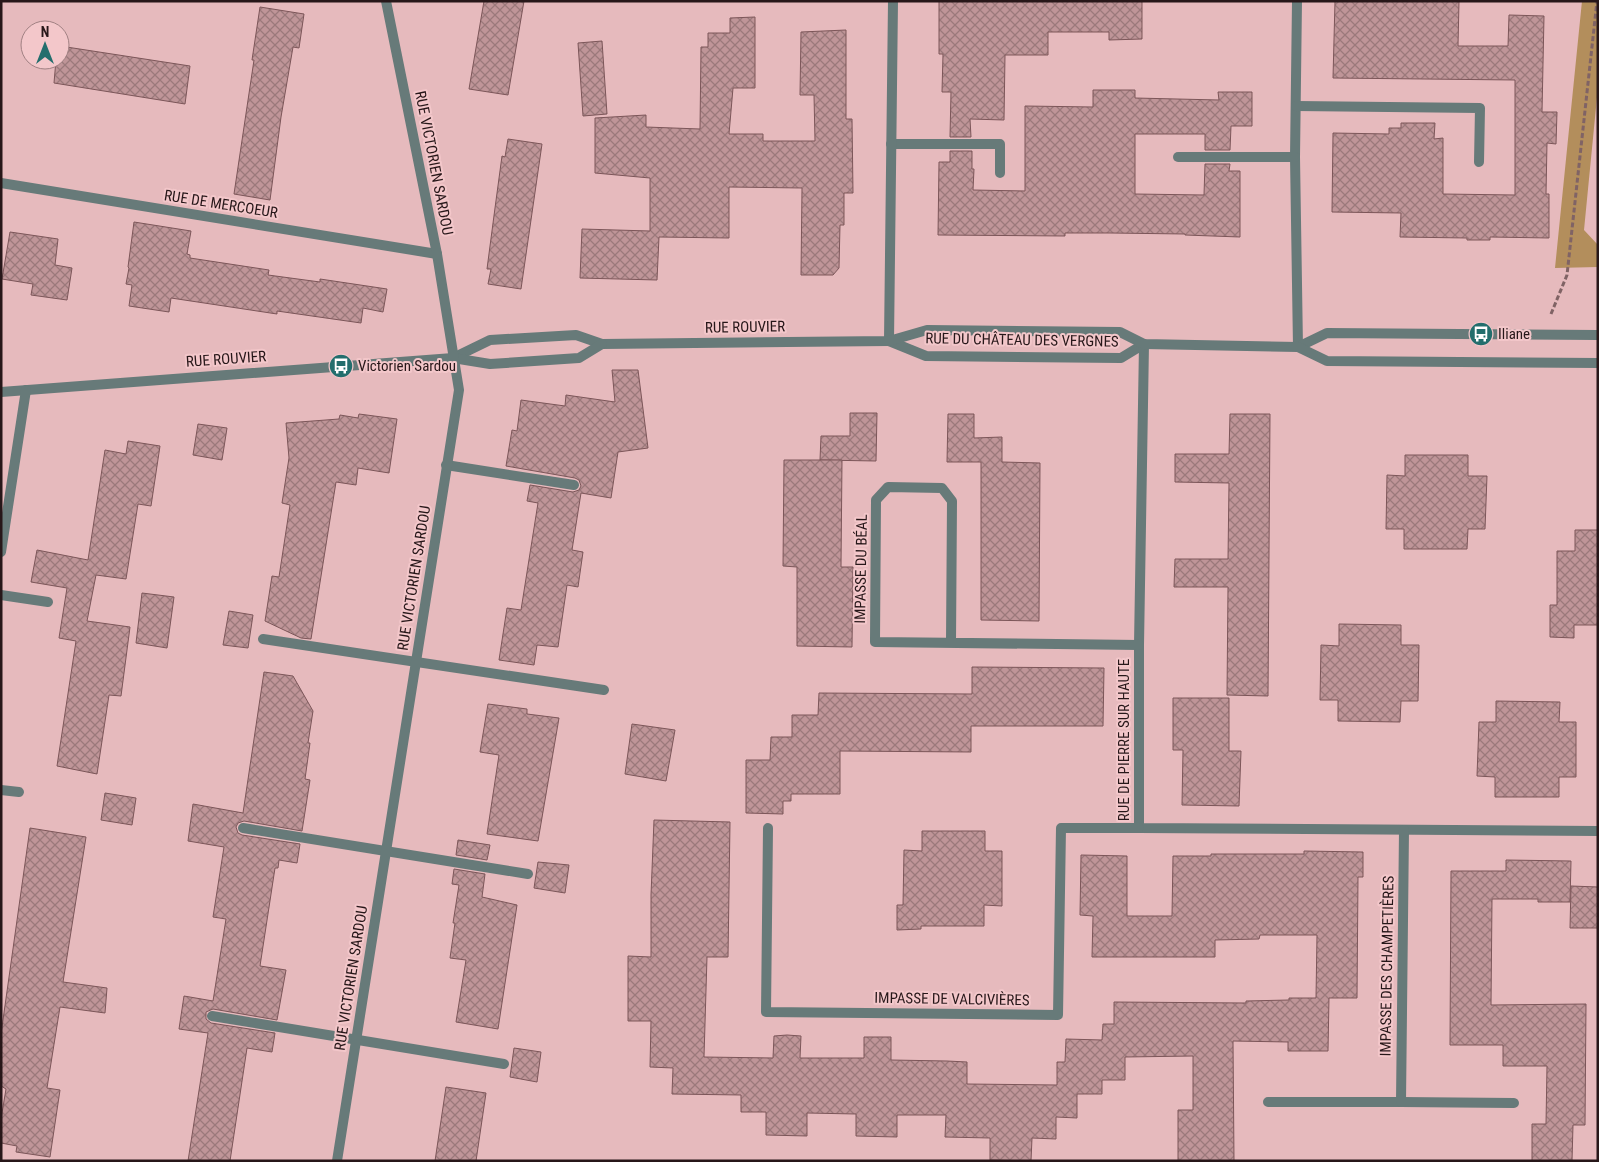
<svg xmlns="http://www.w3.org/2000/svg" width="1599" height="1162" font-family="'Roboto Condensed',sans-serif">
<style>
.green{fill:#b38e5c}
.building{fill:url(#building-cross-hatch);stroke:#7c5659}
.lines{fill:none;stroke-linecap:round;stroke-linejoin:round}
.path{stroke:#806365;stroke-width:3;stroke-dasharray:5 2.5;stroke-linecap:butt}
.service{stroke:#677a79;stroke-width:10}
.minor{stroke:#677a79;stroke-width:10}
.labels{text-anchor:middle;stroke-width:4;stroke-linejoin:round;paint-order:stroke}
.street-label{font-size:15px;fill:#271719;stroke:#f3c7ca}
.poi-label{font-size:15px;fill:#271719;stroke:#f3c7ca;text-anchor:start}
</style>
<defs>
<pattern id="building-cross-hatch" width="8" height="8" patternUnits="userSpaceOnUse" patternTransform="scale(1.25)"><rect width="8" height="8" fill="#bf9598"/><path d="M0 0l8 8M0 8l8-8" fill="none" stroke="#9b797b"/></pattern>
</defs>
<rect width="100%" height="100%" fill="#e6babd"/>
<polygon class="green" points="1582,1 1598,1 1598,87 1584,230 1598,245 1598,267 1555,268"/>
<g class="building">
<polygon points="484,1 524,1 508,95 469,89"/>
<polygon points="939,1 1142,1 1142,39 1109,40 1109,32 1048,32 1048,55 1005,55 1004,120 970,119 971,137 950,137 951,92 942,92 943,54 939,54"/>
<polygon points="1335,1 1459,1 1458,46 1508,46 1509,15 1544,16 1542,112 1557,112 1556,144 1547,143 1546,194 1549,194 1549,238 1490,237 1490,240 1467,240 1467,238 1400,237 1401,213 1332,212 1333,133 1389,134 1389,128 1401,128 1401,123 1435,123 1434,139 1443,138 1443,194 1515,195 1515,80 1333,78"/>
<polygon points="260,7 304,14 299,48 293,47 281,117 270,200 234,194 254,60 252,60"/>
<polygon points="755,17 755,88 733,88 729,134 763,134 763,141 815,141 814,95 800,95 801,32 846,30 846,119 852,119 853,193 844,193 844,225 840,225 839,268 833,275 801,275 802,188 729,187 729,238 659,237 657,280 580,278 582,229 650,231 650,178 595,173 595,118 646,115 646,127 700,129 701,47 708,47 708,33 730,33 730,18"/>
<polygon points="602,41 607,114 583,116 578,43"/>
<polygon points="60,46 190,66 185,104 54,83 56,60 60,60"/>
<polygon points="1093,90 1135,90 1135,98 1219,100 1218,92 1252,92 1252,126 1231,126 1230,150 1205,150 1205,134 1135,134 1135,194 1204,195 1205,164 1230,164 1229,171 1240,171 1240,237 1185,235 1185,234 1110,233 1065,233 1065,236 938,235 939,162 950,162 950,151 972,151 972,169 974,169 973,190 1025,191 1025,106 1093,107"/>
<polygon points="508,139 542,144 521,289 488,284 491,269 487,269 495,208 502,156 505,157"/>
<polygon points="134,222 191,231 187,254 190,255 190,258 269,270 268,275 320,282 320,279 387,289 383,312 363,308 361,323 277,311 277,314 171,298 169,312 129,306 132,285 126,284 129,268 128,267"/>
<polygon points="10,232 58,239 55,265 72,268 67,300 31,295 33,284 2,279"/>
<polygon points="612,370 638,370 648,448 618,452 611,498 581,493 572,550 583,552 578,587 567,585 558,647 537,645 534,665 499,660 507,608 521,610 538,503 527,501 530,485 573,492 579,490 581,486 579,480 575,478 506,466 512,430 517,431 521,400 565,406 566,395 615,402"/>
<polygon points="850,413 877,413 876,461 820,460 821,436 850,436"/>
<polygon points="359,414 397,419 389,473 358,468 356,485 336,482 311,639 301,638 265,621 272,576 279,577 290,505 282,503 289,458 286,423 339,419 340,415 358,418"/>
<polygon points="948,414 974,414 974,438 1002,437 1002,462 1040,463 1039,621 981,620 981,462 947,462"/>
<polygon points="1230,414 1270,414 1268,696 1227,695 1228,587 1174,587 1175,559 1228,559 1229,483 1175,482 1175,454 1229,454"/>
<polygon points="198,424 227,428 222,460 193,455"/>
<polygon points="128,441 160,446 151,506 138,504 126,579 96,575 87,621 130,627 121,696 109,695 97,774 57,766 76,641 59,638 67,588 31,582 37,550 88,560 105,450 126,454"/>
<polygon points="1405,455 1468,455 1468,476 1487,476 1485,529 1468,529 1467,549 1404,549 1404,529 1386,529 1387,475 1405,476"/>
<polygon points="784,460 842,460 841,567 853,567 852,647 797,646 797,567 783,566"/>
<polygon points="1575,530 1598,530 1598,625 1574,625 1574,638 1550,637 1550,605 1557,605 1557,551 1575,551"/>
<polygon points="142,593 174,597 167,648 136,643"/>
<polygon points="229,611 253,615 248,648 223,645"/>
<polygon points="1339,624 1401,625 1401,645 1419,645 1418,701 1401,701 1400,722 1338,721 1338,700 1320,700 1321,645 1339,646"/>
<polygon points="972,667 1104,668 1103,726 971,726 971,752 840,751 840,794 791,794 791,801 783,801 783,814 746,813 746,760 770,760 771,737 792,737 792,715 818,715 819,693 972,694"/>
<polygon points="264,672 293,676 313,711 308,743 310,743 305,779 310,780 302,831 244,821 238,823 236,827 238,833 242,835 300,844 297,863 279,860 278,868 275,868 260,966 286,970 277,1020 213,1009 206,1012 206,1019 211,1023 275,1033 272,1052 247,1048 230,1161 188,1161 208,1033 179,1029 184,996 213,1001 226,919 213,917 224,847 188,841 193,804 243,813"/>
<polygon points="1173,698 1229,698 1229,751 1241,751 1239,806 1182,805 1183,750 1173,750"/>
<polygon points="1496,701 1560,702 1559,722 1576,722 1576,777 1559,777 1559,797 1495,797 1495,777 1477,776 1479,722 1496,722"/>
<polygon points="488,704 527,709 527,714 559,718 538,841 487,834 499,755 480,752"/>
<polygon points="632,724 675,730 666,781 625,774"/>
<polygon points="105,793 136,798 132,825 101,820"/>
<polygon points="654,820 730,822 728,957 707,957 704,1057 773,1058 774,1036 787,1035 801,1036 800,1058 864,1058 864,1037 891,1037 891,1060 947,1061 967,1062 967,1084 1057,1085 1057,1062 1065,1062 1066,1039 1102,1040 1103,1024 1114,1024 1114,1002 1246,1003 1246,1001 1289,1000 1289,998 1316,998 1317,935 1260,935 1259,939 1215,940 1215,957 1092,957 1093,916 1080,915 1081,855 1127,856 1127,916 1172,916 1173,856 1211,856 1211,854 1304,854 1304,851 1363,852 1363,877 1358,877 1357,998 1329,998 1328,1051 1288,1051 1288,1042 1233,1041 1234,1161 1178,1161 1178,1110 1193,1110 1193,1056 1125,1057 1125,1080 1102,1080 1102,1094 1077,1094 1077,1118 1056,1117 1056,1139 1032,1138 1031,1161 990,1160 990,1138 945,1137 946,1115 897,1115 897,1137 856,1136 856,1114 807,1113 807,1136 766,1135 766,1112 741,1112 741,1095 672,1094 673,1068 650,1067 651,1021 628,1021 628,956 651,957 651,895"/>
<polygon points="30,828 86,837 63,982 107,988 105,1013 60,1007 47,1088 60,1090 50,1157 16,1152 17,1146 1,1143 1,1119 6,1089 1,1086 1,1034"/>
<polygon points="922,831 985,831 985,851 1002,851 1002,906 984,905 984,926 921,926 921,929 897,930 897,905 903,905 904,850 922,851"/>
<polygon points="458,840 490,845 487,860 456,855"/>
<polygon points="1506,860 1571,861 1570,902 1538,902 1538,899 1492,899 1491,1005 1586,1004 1585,1125 1573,1125 1572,1161 1532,1161 1532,1124 1546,1124 1547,1066 1503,1066 1503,1045 1450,1045 1451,871 1506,871"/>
<polygon points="538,862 569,865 565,893 534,888"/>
<polygon points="454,869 485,874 482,897 517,905 498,1029 456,1022 466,960 450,958 455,923 453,923 459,885 452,884"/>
<polygon points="1571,886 1598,887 1598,928 1570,928"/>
<polygon points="514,1048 541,1052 537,1082 510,1077"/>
<polygon points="446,1087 486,1093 476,1161 435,1161"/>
</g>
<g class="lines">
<polyline class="path" points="1551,314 1567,275 1597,1"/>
<g class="service">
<polyline points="446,465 574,485"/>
<polyline points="1,595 48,602"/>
<polyline points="263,639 604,690"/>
<polyline points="1,790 19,792"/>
<polyline points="243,828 528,874"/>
<polyline points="212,1016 504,1064"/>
</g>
<g class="minor">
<polyline points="1297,1 1295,157 1298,347"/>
<polyline points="1296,106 1480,108 1479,162"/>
<polyline points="891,144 1000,144 1000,173"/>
<polyline points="1178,157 1295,157"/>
<polyline points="1,183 437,254"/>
<polyline points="889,341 893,1"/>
<polyline points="889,341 926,356 1121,358 1144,344"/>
<polyline points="1144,344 1139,645 1139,828 1598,831"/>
<polyline points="1298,347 1327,333 1598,335"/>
<polyline points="453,358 490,340 576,335 602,344 889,341 927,330 1120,332 1144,344 1298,347 1327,361 1598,363"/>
<polyline points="1,392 453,358 490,364 579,358 602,344"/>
<polyline points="1,552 26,390"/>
<polyline points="951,642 952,501 942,488 888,487 876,500 875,642 1139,645"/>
<polyline points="768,828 766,1012 1058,1015 1061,828 1139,828"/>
<polyline points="1268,1102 1401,1102 1404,830"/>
<polyline points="1401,1102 1514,1103"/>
<polyline points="337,1161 459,390 437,254 386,1"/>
</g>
</g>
<defs>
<g id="bus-disc" transform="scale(1.25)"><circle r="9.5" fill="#236e6d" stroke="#f3c7ca"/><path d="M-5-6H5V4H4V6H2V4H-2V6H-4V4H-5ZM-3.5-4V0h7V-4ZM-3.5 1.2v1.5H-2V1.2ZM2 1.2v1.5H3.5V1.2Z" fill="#fff"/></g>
</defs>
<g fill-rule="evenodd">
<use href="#bus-disc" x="1481" y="334"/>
<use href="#bus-disc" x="341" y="366"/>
</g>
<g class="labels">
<g class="street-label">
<text transform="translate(434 163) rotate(79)" y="5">RUE VICTORIEN SARDOU</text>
<text transform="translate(221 204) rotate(9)" y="5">RUE DE MERCOEUR</text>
<text transform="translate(745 327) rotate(-1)" y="5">RUE ROUVIER</text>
<text transform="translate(1022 340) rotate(1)" y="5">RUE DU CHÂTEAU DES VERGNES</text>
<text transform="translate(226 359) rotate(-4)" y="5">RUE ROUVIER</text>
<text transform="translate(861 569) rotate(-89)" y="5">IMPASSE DU BÉAL</text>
<text transform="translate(414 578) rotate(-81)" y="5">RUE VICTORIEN SARDOU</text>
<text transform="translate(1124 740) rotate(-90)" y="5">RUE DE PIERRE SUR HAUTE</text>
<text transform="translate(1387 966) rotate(-89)" y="5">IMPASSE DES CHAMPETIÈRES</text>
<text transform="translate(351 978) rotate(-81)" y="5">RUE VICTORIEN SARDOU</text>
<text transform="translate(952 999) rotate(1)" y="5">IMPASSE DE VALCIVIÈRES</text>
</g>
<g class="poi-label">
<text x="1498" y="339">Iliane</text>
<text x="358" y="371">Victorien Sardou</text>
</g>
</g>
<rect width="1599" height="1162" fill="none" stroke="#271719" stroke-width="5"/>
<g transform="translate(45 45)"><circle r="24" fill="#f3c7ca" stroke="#a18183"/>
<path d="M0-4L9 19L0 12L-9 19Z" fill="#236e6d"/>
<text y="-8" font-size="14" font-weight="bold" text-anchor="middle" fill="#271719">N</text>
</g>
</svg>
